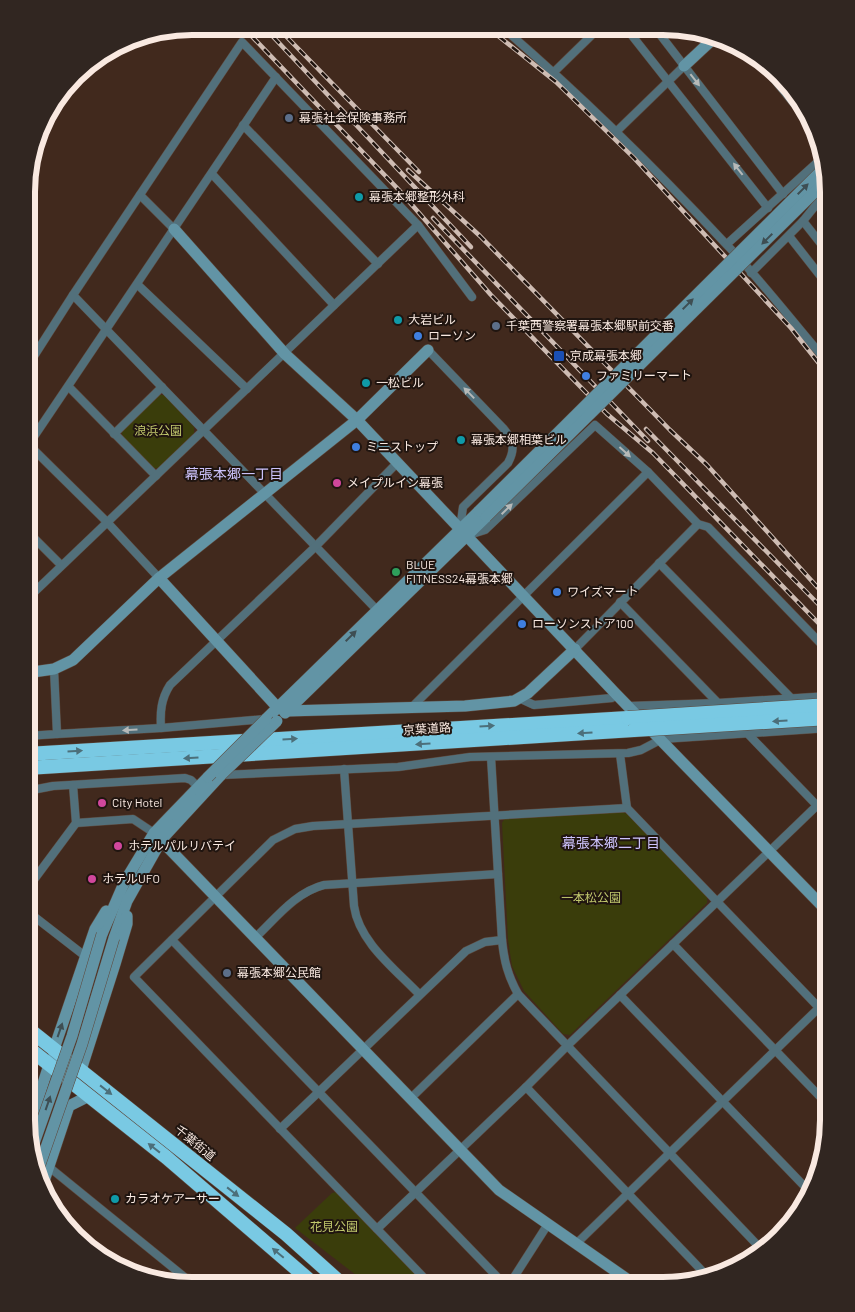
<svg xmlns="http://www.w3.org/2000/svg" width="855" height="1312" font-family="Barlow,'Noto Sans JP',sans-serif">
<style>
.green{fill:#3a3d0b}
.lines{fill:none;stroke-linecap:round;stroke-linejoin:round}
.street-casing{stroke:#5e483c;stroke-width:9}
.secondary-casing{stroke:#5e483c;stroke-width:12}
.highway-casing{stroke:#5e483c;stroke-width:15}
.street{stroke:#52707b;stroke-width:8}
.secondary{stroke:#6294a5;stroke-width:11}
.highway{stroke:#79c9e3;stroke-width:14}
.rail-casing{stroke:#cebcb3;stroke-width:4.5}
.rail{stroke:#201510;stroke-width:2.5;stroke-dasharray:8;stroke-linecap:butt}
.secondary-bridge-casing{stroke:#5e483c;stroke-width:12;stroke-linecap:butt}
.highway-bridge-casing{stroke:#5e483c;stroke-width:15;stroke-linecap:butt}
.secondary-bridge{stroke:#6294a5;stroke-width:11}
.highway-bridge{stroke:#79c9e3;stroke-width:14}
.oneway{fill:#b6b9b8}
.oneway2{fill:#3e4e53}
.oneway3{fill:#4c6f7a}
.service-dot{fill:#5c6f8a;stroke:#201510;stroke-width:2}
.culture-dot{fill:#0f9aa8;stroke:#201510;stroke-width:2}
.shop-dot{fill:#3f7fe0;stroke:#201510;stroke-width:2}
.transit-dot{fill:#1a4fb4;stroke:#201510;stroke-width:2}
.hotel-dot{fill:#d1479c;stroke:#201510;stroke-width:2}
.leisure-dot{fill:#2e9e5b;stroke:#201510;stroke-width:2}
.labels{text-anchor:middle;stroke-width:4;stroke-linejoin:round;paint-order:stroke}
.poi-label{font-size:12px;fill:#f9e9e1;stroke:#201510;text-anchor:start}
.park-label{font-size:12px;fill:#c2c96d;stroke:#201510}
.street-label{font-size:12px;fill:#f9e9e1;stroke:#201510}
.neighbourhood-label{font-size:14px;fill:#ccc2fb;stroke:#201510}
.rim{fill:none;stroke:#f9e9e1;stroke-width:6}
</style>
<rect width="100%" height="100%" fill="#41291d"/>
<g class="green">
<polygon points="157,395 164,395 194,427 194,433 159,468 153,468 123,437 121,430"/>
<polygon points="620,811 627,814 707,896 707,903 570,1035 563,1034 524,991 512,966 508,940 502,823 505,818"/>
<polygon points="336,1192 426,1285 369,1285 295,1228 332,1193"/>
</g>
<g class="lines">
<g class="street-casing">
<g id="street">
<path d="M502,27C581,95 654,167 725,243C762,281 794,324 829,364"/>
<polyline points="626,28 768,208"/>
<polyline points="655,28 783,194"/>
<polyline points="757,58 817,132"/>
<polyline points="554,72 600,27"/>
<polyline points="243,125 378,264"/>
<polyline points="617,131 684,66"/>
<polyline points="212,174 334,305"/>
<polyline points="140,195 174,229"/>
<polyline points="803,221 829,254"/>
<polyline points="789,236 829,287"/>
<polyline points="727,244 822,158"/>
<polyline points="751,273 803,221 828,190"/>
<polyline points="138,285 247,389"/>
<polyline points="73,295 377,610"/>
<path d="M428,350L503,428C513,440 516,448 508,463L463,507L460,529"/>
<polyline points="27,367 73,295 242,42 418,225 472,297"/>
<polyline points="69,387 156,476"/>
<polyline points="114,434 162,387"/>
<polyline points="27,443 107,522 159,578"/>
<polyline points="27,447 276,77"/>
<polyline points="27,531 61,565"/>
<polyline points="469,535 485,530 595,425 648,472 698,524 708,527 829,652"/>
<polyline points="659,563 791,698"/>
<polyline points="27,599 418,225"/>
<polyline points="620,602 718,703"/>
<polyline points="575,649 698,524"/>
<polyline points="521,699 534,705 612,698 616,694"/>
<polyline points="413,706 648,472"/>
<polyline points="629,706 718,703 829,696"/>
<path d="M161,728C160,712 161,699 170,685L315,547L397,463"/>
<polyline points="747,733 828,817"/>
<polyline points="57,734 161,728 266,719"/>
<polyline points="27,736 57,734 54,669"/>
<polyline points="620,754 627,808 828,1017"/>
<path d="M491,757L502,940C504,961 508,976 518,994L764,1252"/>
<path d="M344,769L354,906C359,942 395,969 419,994"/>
<polyline points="221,775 398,767 470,757 628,753 641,750 662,739 829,728"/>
<polyline points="27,791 53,786 185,778 191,780 198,787"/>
<polyline points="76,823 133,819 154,833"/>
<polyline points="27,889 76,823 73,785"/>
<polyline points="27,911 85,956"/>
<path d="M256,937C276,918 296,892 324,885L498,874"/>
<polyline points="172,940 505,1285"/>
<polyline points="673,944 828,1105"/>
<polyline points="620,995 808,1190"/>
<polyline points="526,1087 708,1277"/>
<polyline points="411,1098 518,994"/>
<polyline points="280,1129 466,951 485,942 502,940"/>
<polyline points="49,1167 193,1284"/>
<polyline points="377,1229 526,1087 567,1046 829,794"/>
<polyline points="576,1244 828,999"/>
<polyline points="431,1285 134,977 273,840 295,829 313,826 627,808"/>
<polyline points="509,1285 548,1224"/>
</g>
</g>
<g class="secondary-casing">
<g id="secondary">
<polyline points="684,66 713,39"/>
<polyline points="174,229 285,354 357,420 616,694 828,912"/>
<polyline points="159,578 278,708 287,711 465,706 514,701 528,693 575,649"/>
<polyline points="27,671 33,672 54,669 73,660 159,578 357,420 428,350"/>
<polyline points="285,713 486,517"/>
<polyline points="266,719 479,511"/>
<polyline points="154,833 499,1190 637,1286"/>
<polyline points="102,934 125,881 154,833 208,777"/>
<polyline points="114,938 127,901 162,839 221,775"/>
<polyline points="81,1070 115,964 127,924 127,916"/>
<polyline points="61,1074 54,1057 54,1049 95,929 106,911"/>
<polyline points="28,1130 49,1065"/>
<polyline points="42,1187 69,1106 89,1096"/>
</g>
</g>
<g class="highway-casing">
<g id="highway">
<polyline points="27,754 628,718"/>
<polyline points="27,768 634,730"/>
<polyline points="26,1027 286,1234 343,1285"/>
<polyline points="26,1046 166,1157 315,1285"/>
</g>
</g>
<use href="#street" class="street"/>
<use href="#secondary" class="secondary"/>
<use href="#highway" class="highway"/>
<g class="rail-casing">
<g id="rail">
<polyline points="242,26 398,189 491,295 607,414 653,453 829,634"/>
<polyline points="263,26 471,247"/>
<polyline points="277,27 419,172"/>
<polyline points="487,27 556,82 634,158 791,328 829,376"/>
<polyline points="408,170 480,236 670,430 707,465 829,600"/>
<polyline points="433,218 648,441"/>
<polyline points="646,429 829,615"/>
</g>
</g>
<use href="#rail" class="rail"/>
<g class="secondary-bridge-casing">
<g id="secondary-bridge">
<polyline points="479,511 822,170"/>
<polyline points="486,517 826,181"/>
<polyline points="221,775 277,721"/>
<polyline points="208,777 266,719"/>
<polyline points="32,1149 72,1036 102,934"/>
<polyline points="37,1173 82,1044 114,938"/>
</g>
</g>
<g class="highway-bridge-casing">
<g id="highway-bridge">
<polyline points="628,718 829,705"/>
<polyline points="634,730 829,718"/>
</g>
</g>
<use href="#secondary-bridge" class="secondary-bridge"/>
<use href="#highway-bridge" class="highway-bridge"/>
</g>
<defs><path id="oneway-solid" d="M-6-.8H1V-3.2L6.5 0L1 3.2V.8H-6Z" transform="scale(1.25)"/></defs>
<g class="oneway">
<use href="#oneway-solid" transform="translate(695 80) rotate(52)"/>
<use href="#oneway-solid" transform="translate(738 169) rotate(-128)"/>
<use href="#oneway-solid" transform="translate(469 393) rotate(-134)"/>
<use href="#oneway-solid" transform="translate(625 452) rotate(42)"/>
<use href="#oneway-solid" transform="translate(507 509) rotate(-44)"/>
<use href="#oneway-solid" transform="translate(130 730) rotate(177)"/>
</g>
<g class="oneway2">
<use href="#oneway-solid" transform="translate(803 189) rotate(-45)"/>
<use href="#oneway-solid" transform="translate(767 239) rotate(135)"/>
<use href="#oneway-solid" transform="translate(688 304) rotate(-45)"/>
<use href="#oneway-solid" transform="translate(351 636) rotate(-45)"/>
<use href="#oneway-solid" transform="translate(60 1030) rotate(-71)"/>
<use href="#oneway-solid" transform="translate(48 1103) rotate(-71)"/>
</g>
<g class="oneway3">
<use href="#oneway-solid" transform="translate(780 721) rotate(176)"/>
<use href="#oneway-solid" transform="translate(487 726) rotate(-4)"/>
<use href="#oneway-solid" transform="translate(585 733) rotate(176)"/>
<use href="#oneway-solid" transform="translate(290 739) rotate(-3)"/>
<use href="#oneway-solid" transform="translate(423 744) rotate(176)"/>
<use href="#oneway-solid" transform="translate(75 751) rotate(-4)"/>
<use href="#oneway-solid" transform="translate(191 758) rotate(176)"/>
<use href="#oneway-solid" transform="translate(106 1090) rotate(38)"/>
<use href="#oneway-solid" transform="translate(154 1148) rotate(-142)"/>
<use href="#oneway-solid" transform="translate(233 1192) rotate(38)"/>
<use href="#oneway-solid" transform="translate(278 1253) rotate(-140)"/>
</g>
<g class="service-dot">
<circle cx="289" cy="118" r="5"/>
<circle cx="496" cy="326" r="5"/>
<circle cx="227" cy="973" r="5"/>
</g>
<g class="culture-dot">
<circle cx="359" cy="197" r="5"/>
<circle cx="398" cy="320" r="5"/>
<circle cx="366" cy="383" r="5"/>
<circle cx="461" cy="440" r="5"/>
<circle cx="115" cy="1199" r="5"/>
</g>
<g class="shop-dot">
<circle cx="418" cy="336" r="5"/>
<circle cx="586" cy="376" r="5"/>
<circle cx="356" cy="447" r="5"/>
<circle cx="557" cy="592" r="5"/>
<circle cx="522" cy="624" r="5"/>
</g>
<rect class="transit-dot" x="553" y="350" width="12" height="12" rx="2.5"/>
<g class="hotel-dot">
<circle cx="337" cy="483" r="5"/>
<circle cx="102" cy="803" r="5"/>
<circle cx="118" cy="846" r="5"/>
<circle cx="92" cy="879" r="5"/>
</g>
<circle class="leisure-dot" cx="396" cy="572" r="5"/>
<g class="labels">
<g class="poi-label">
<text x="299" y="122">幕張社会保険事務所</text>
<text x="369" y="201">幕張本郷整形外科</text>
<text x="408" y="324">大岩ビル</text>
<text x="506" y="330">千葉西警察署幕張本郷駅前交番</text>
<text x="428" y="340">ローソン</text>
<text x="570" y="360">京成幕張本郷</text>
<text x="596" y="380">ファミリーマート</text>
<text x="376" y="387">一松ビル</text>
<text x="471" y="444">幕張本郷相葉ビル</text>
<text x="366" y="451">ミニストップ</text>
<text x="347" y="487">メイプルイン幕張</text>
<text x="406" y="569">BLUE<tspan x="406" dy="14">FITNESS24幕張本郷</tspan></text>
<text x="567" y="596">ワイズマート</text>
<text x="532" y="628">ローソンストア100</text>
<text x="112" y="807">City Hotel</text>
<text x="128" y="850">ホテルパルリバテイ</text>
<text x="102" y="883">ホテルUFO</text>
<text x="237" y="977">幕張本郷公民館</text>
<text x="125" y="1203">カラオケアーサー</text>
</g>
<g class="park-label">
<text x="158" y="435">浪浜公園</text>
<text x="591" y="902">一本松公園</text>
<text x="334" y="1231">花見公園</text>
</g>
<g class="street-label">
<text transform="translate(427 729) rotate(-4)" y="4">京葉道路</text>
<text transform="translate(195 1143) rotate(39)" y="4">千葉街道</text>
</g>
<g class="neighbourhood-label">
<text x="234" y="479">幕張本郷一丁目</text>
<text x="611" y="848">幕張本郷二丁目</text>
</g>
</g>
<path d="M0 0H855V1312H0ZM192 35H663A157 157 0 0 1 820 192V1120A157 157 0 0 1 663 1277H192A157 157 0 0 1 35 1120V192A157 157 0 0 1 192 35Z" fill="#312621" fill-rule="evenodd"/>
<path class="rim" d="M192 35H663A157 157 0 0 1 820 192V1120A157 157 0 0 1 663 1277H192A157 157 0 0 1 35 1120V192A157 157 0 0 1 192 35Z"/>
</svg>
